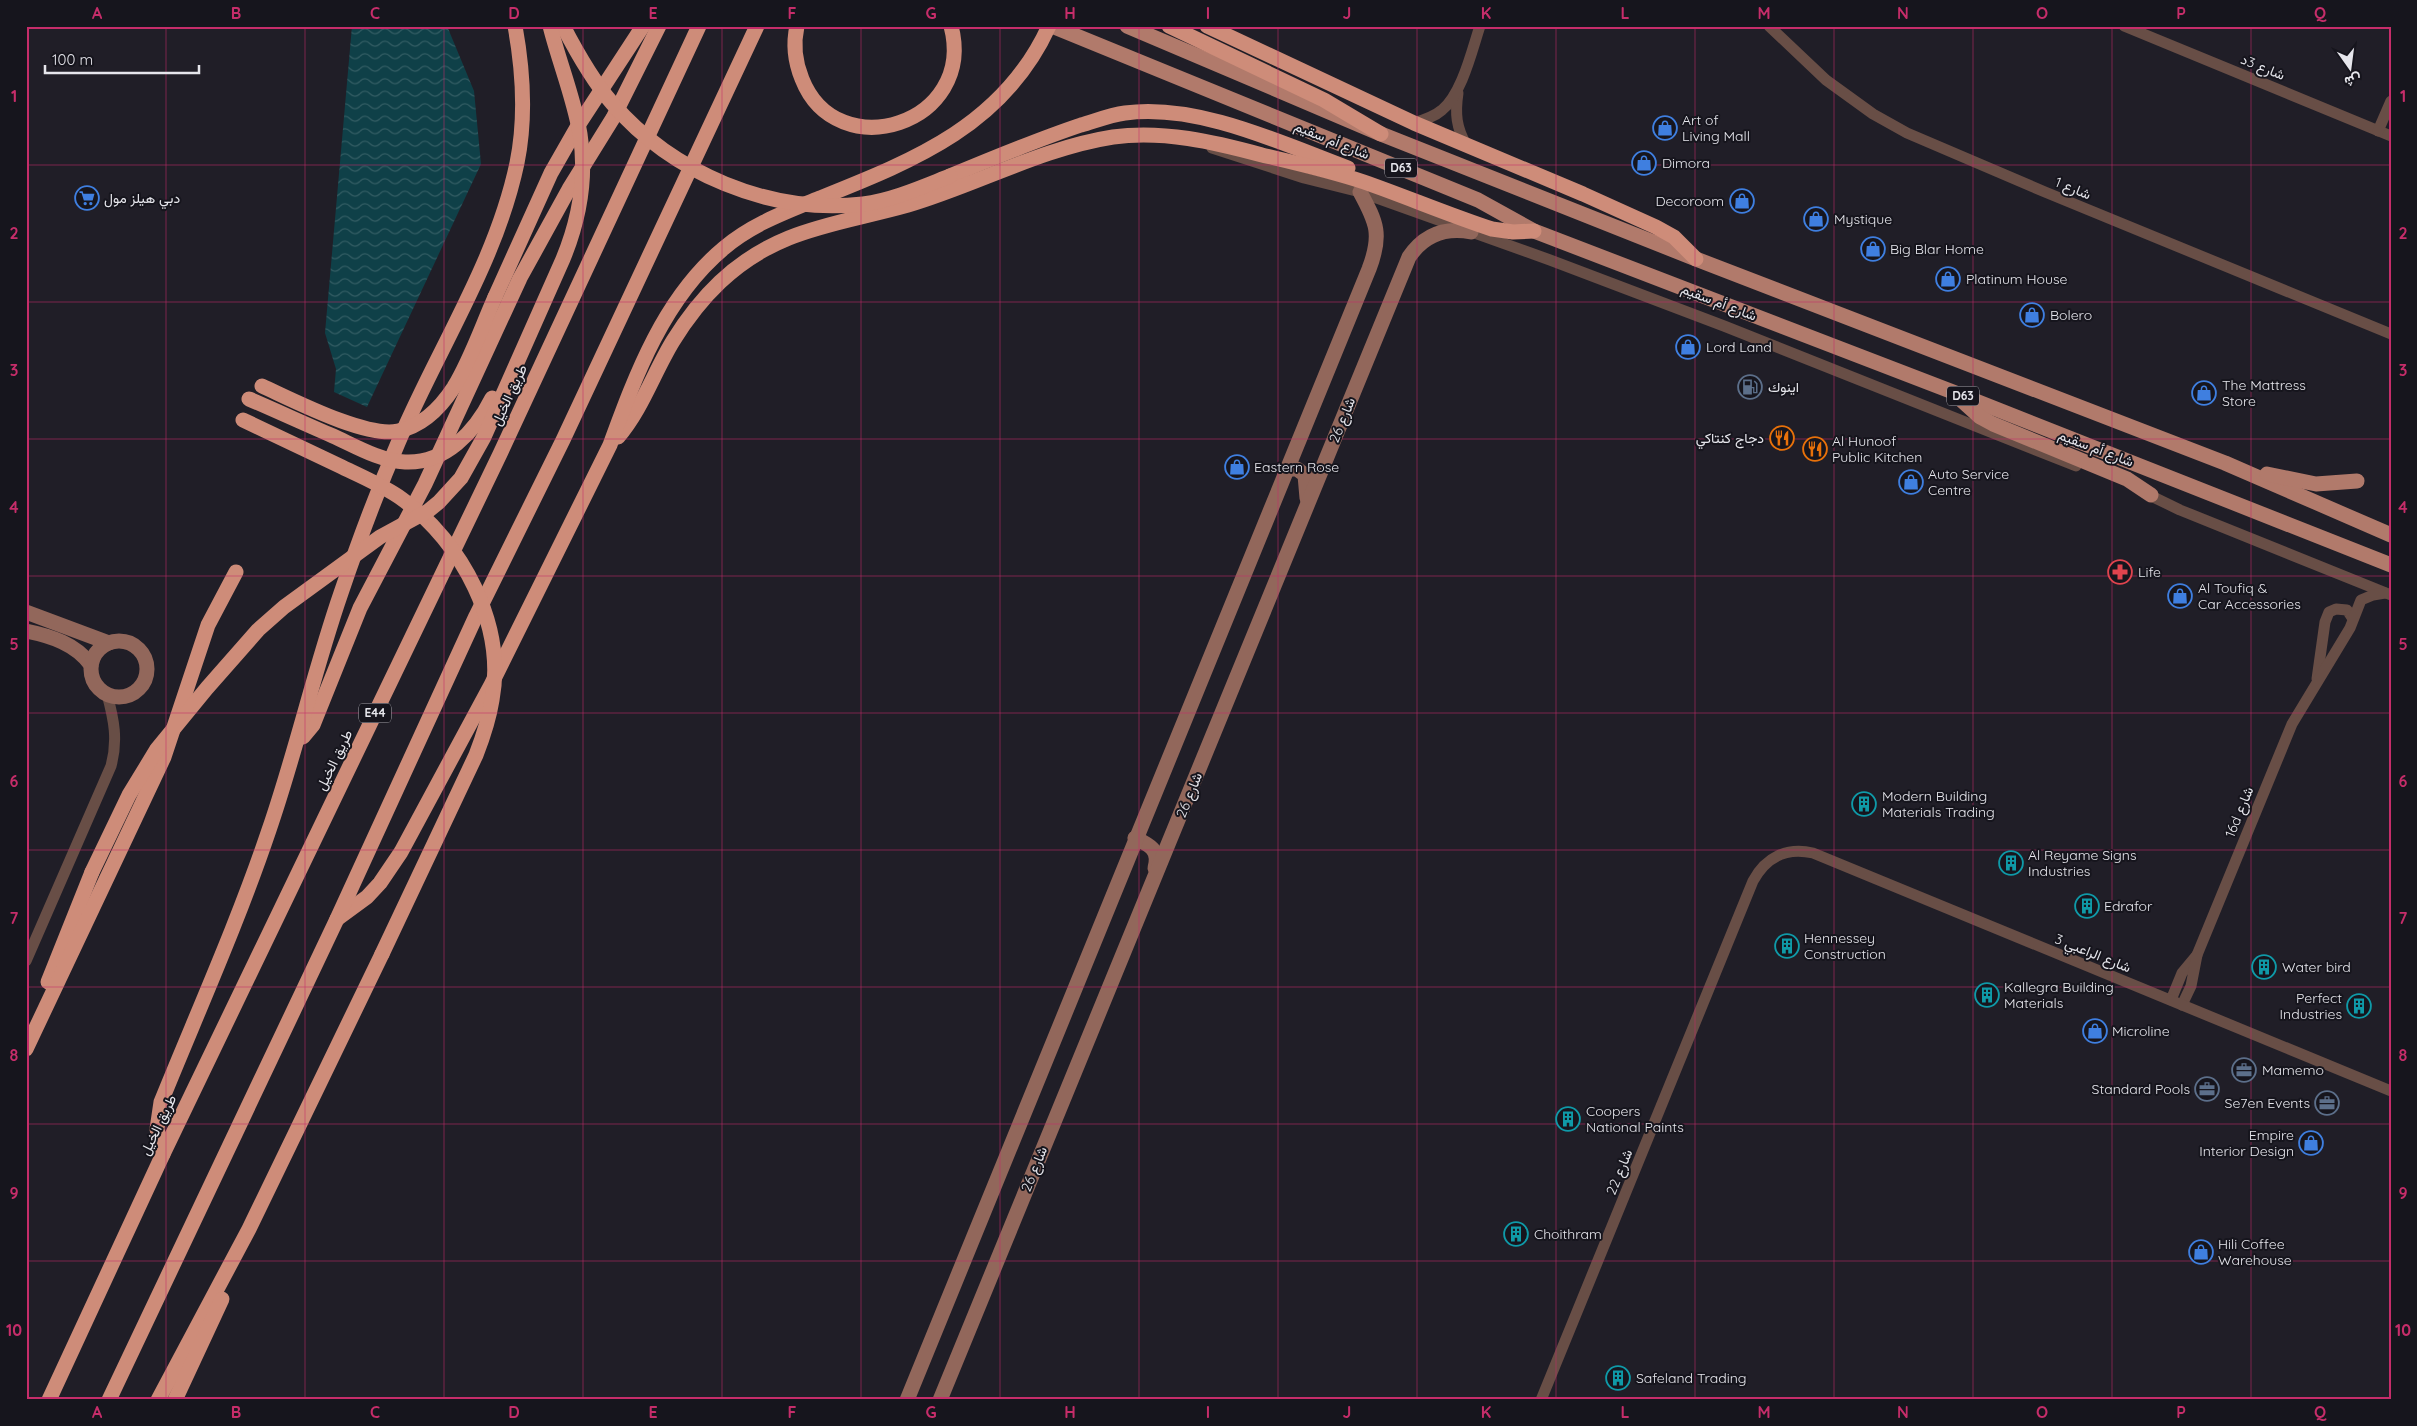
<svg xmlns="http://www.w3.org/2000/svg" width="2417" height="1426" font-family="Quicksand,Vazirmatn,sans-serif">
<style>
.water{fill:url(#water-waves)}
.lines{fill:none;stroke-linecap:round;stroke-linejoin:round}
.street{stroke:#684e46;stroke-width:11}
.secondary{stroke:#92675b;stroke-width:15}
.primary{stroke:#b17a6b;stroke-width:15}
.highway{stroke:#ce8c79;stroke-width:15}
.highway-bridge{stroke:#ce8c79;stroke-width:15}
.grid{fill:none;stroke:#c62d6a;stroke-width:1;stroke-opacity:0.55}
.labels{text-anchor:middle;stroke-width:4;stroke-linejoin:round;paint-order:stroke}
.shield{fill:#16151d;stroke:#a8a7ae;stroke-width:1}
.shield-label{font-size:12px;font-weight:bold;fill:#e6e6ec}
.street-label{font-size:14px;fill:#e6e6ec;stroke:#16151d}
.poi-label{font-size:14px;fill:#e6e6ec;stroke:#16151d;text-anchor:start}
.neatline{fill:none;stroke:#c62d6a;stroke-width:2}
.grid-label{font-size:16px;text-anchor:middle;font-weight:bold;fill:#c62d6a}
</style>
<defs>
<pattern id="water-waves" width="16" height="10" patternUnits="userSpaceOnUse" patternTransform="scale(1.25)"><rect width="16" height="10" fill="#0f4048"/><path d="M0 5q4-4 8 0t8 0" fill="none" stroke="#325c63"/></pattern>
</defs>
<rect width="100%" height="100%" fill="#201e27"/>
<polygon class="water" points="352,26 447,26 474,91 481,164 367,407 334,392 336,369 325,333"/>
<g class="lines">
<g class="street">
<polyline points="1769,26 1826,80 1873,114 1907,133 2045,192 2391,334"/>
<polyline points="2124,26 2391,136"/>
<path d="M1458,93C1455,113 1456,128 1467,146"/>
<path d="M1414,123C1424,120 1434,117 1442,110C1462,94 1472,50 1480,26"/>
<polyline points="2378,131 2391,101"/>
<polyline points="1212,148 1304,178 1360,192 1550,260 1724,326 2076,466"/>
<polyline points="2145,493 2180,510 2391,595"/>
<polyline points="2317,679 2325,622 2329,612 2336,609 2347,610 2353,619"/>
<path d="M26,961L111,766C118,740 114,720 107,694"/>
<polyline points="2171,1000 2182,973 2197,955"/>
<polyline points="2182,1005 2191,986 2197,955 2292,724 2350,628 2361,600 2373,595 2385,593"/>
<path d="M1541,1400L1753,881C1766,857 1787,847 1813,853L2391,1091"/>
</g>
<g class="secondary">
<polyline points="1288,469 1297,469 1305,475 1307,498"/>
<polyline points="26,612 109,643"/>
<path d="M26,631C51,636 76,644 91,665"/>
<circle cx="119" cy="669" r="28"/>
<path d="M1135,838C1150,845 1160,850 1155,868"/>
<path d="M907,1400L1369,269C1382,235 1377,223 1360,192"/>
<path d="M940,1400L1409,257C1424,235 1445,227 1471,232"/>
</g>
<g class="primary">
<polyline points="1052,26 1478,200 1534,231 1953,392 2391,565"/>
<polyline points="1127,26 1381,134 1696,259 2225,463 2391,535"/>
<polyline points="1959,398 1980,417 1993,424 2127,479 2151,495"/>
<polyline points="2267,474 2316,484 2357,481"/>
</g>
<g class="highway">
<path d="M797,26C793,44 795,62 802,79C837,168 977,124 951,26"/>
<polyline points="1169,26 1324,100 1381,134"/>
<polyline points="1207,26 1414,123 1583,194 1656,227 1674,237 1696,259"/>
<path d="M950,176C993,158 1036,140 1081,125C1095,121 1110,115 1125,113C1197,103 1281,143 1348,168"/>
<polyline points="495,297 551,173 579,124 643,26"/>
<path d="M618,437C642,409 654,372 673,341C686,320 702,299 720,282C777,228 837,225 908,205C976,185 1042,148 1113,137C1163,130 1214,142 1262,155C1296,163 1331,171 1364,182C1407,197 1449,215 1492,229L1513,232L1534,231"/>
<polyline points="303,737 313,725 360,608 425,484 520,278 569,189 613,118 659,26"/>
<path d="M337,919L367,897L380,883L401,852L491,685L610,445C636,374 664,298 724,248C752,224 786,212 820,198C915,160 1004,125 1049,26"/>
<polyline points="48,982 92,872"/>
<polyline points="26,1049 164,757 208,625 236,572"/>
<path d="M163,1154L157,1129L161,1102C198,1011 238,922 269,830C296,752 314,671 341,593C358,543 377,492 398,443C437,350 496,263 517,163C526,119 523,70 515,26"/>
<polyline points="49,1400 163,1154 500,454 699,26"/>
<polyline points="109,1400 337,919 476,616 563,440 757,26"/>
<polyline points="158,1400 249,1229 382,954"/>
<polyline points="175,1400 222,1299"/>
</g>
<g class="highway-bridge">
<path d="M563,26C577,53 592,80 612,103C672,173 770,215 863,204C893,200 922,187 950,176"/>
<path d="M262,386C293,400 366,438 398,431C423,426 441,407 454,387C471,359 482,326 495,297"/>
<path d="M249,399C277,411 305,424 333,436C355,446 380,461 405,462C445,464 475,432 492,398"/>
<path d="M243,420C276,436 309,451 342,467C362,477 384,486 402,499C462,542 506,625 492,700C489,719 483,737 476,755L382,954"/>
<path d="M92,872L129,795L157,749L207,688L258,630L284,607L380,537L428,511L439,502L461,478L484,437L563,259C579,220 587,176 580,134C574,98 559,62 550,26"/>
</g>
</g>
<path class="grid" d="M166,26V1400M305,26V1400M444,26V1400M583,26V1400M722,26V1400M861,26V1400M1000,26V1400M1139,26V1400M1278,26V1400M1417,26V1400M1556,26V1400M1695,26V1400M1834,26V1400M1973,26V1400M2112,26V1400M2251,26V1400M26,165H2391M26,302H2391M26,439H2391M26,576H2391M26,713H2391M26,850H2391M26,987H2391M26,1124H2391M26,1261H2391"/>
<defs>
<g id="shop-ring" transform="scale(1.25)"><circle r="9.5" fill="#16151d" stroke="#3f7fe0" stroke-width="1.5"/><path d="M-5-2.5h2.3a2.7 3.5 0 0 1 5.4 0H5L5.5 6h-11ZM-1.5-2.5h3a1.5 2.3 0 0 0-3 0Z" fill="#3f7fe0"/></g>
<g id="supermarket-ring" transform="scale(1.25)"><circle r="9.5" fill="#16151d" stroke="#3f7fe0" stroke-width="1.5"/><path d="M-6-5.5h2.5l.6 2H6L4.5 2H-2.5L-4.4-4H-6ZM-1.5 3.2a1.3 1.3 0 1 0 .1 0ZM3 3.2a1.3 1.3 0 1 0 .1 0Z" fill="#3f7fe0"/></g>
<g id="fuel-ring" transform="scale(1.25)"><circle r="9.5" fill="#16151d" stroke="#5c6f8a" stroke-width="1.5"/><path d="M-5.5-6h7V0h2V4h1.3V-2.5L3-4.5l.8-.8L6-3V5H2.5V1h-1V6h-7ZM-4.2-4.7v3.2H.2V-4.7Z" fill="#5c6f8a"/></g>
<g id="restaurant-ring" transform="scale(1.25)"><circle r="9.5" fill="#16151d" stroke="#e8710a" stroke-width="1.5"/><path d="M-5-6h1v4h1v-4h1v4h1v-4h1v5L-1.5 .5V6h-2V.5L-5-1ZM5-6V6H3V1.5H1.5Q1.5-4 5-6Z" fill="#e8710a"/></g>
<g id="pharmacy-ring" transform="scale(1.25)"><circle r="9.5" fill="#16151d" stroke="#e0444e" stroke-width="1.5"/><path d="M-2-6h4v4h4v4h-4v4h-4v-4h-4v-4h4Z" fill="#e0444e"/></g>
<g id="building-ring" transform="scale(1.25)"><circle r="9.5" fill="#16151d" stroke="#0f9aa8" stroke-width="1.5"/><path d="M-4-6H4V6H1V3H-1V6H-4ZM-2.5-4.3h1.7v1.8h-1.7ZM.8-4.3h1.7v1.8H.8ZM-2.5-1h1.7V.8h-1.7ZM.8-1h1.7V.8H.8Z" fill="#0f9aa8"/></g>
<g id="office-ring" transform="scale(1.25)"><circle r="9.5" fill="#16151d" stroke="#5c6f8a" stroke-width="1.5"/><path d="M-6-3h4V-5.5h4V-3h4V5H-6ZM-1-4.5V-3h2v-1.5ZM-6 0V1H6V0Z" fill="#5c6f8a"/></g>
</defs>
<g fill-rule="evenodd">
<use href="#shop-ring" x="1665" y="128"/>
<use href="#shop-ring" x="1644" y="163"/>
<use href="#supermarket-ring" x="87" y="198"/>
<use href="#shop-ring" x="1742" y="201"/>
<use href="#shop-ring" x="1816" y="219"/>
<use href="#shop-ring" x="1873" y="249"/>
<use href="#shop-ring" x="1948" y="279"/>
<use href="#shop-ring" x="2032" y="315"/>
<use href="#shop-ring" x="1688" y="347"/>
<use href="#fuel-ring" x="1750" y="387"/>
<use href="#shop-ring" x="2204" y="393"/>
<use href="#restaurant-ring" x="1782" y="438"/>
<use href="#restaurant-ring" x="1815" y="449"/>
<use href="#shop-ring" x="1237" y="467"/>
<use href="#shop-ring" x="1911" y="482"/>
<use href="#pharmacy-ring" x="2120" y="572"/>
<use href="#shop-ring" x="2180" y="596"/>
<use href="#building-ring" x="1864" y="804"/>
<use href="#building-ring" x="2011" y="863"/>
<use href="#building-ring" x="2087" y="906"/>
<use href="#building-ring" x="1787" y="946"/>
<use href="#building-ring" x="2264" y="967"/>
<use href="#building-ring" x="1987" y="995"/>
<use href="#building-ring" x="2359" y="1006"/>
<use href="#shop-ring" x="2095" y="1031"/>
<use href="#office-ring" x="2244" y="1070"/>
<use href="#office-ring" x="2207" y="1089"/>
<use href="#office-ring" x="2327" y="1103"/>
<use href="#building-ring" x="1568" y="1119"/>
<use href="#shop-ring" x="2311" y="1143"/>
<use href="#building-ring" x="1516" y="1234"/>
<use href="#shop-ring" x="2201" y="1252"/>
<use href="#building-ring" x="1618" y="1378"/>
</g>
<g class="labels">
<g class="shield">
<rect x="1385" y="158.5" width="32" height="19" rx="4"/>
<rect x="1947" y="386.5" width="32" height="19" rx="4"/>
<rect x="359" y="703.5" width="32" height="19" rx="4"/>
</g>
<g class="shield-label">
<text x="1401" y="172">D63</text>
<text x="1963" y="400">D63</text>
<text x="375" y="717">E44</text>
</g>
<g class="street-label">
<text transform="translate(2263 67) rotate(22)" y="5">شارع 3د</text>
<text transform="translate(1332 140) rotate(22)" y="5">شارع أم سقيم</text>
<text transform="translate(2073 188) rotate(22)" y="5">شارع 1</text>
<text transform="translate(1719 302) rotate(21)" y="5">شارع أم سقيم</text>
<text transform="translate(509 395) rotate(-65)" y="5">طريق الخيل</text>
<text transform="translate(1342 420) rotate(-68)" y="5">شارع 26</text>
<text transform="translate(2096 448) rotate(21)" y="5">شارع أم سقيم</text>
<text transform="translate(334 760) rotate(-64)" y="5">طريق الخيل</text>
<text transform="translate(1189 795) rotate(-68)" y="5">شارع 26</text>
<text transform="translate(2239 812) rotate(-68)" y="5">16d شارع</text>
<text transform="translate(2093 953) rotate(22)" y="5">شارع الراعبي 3</text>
<text transform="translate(158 1125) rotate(-64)" y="5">طريق الخيل</text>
<text transform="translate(1034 1169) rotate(-68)" y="5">شارع 26</text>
<text transform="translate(1619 1172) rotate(-68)" y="5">شارع 22</text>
</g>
<g class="poi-label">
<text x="1682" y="125">Art of<tspan x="1682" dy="16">Living Mall</tspan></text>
<text x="1662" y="168">Dimora</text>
<text x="104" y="203">دبي هيلز مول</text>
<text x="1724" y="206" text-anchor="end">Decoroom</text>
<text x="1834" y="224">Mystique</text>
<text x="1890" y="254">Big Blar Home</text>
<text x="1966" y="284">Platinum House</text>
<text x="2050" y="320">Bolero</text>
<text x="1706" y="352">Lord Land</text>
<text x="2222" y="390">The Mattress<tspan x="2222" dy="16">Store</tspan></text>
<text x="1768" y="392">اينوك</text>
<text x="1764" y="443" text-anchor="end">دجاج كنتاكي</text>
<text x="1832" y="446">Al Hunoof<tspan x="1832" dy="16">Public Kitchen</tspan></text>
<text x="1254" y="472">Eastern Rose</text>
<text x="1928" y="479">Auto Service<tspan x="1928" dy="16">Centre</tspan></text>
<text x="2138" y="577">Life</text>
<text x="2198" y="593">Al Toufiq &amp;<tspan x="2198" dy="16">Car Accessories</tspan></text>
<text x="1882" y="801">Modern Building<tspan x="1882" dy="16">Materials Trading</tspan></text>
<text x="2028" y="860">Al Reyame Signs<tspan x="2028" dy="16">Industries</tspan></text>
<text x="2104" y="911">Edrafor</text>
<text x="1804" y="943">Hennessey<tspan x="1804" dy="16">Construction</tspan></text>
<text x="2282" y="972">Water bird</text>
<text x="2004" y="992">Kallegra Building<tspan x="2004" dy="16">Materials</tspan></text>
<text x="2342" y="1003" text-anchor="end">Perfect<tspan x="2342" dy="16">Industries</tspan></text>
<text x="2112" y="1036">Microline</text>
<text x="2262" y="1075">Mamemo</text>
<text x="2190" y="1094" text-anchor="end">Standard Pools</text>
<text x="2310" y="1108" text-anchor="end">Se7en Events</text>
<text x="1586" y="1116">Coopers<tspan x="1586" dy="16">National Paints</tspan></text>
<text x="2294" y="1140" text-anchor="end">Empire<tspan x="2294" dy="16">Interior Design</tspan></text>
<text x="1534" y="1239">Choithram</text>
<text x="2218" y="1249">Hili Coffee<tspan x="2218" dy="16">Warehouse</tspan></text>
<text x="1636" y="1383">Safeland Trading</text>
</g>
</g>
<rect width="2417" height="1426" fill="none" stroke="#16151d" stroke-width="55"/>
<g transform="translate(2350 68) rotate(166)" stroke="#16151d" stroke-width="4" paint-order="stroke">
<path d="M0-4L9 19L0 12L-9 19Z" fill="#e6e6ec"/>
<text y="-8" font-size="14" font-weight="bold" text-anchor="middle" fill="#e6e6ec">ش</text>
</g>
<path d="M45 65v8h154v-8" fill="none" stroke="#e6e6ec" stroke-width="2.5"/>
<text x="52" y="65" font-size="15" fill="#e6e6ec" stroke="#16151d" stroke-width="4" paint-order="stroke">100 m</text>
<rect x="28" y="28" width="2362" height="1370" class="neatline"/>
<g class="grid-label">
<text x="97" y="19">A</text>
<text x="236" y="19">B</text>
<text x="375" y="19">C</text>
<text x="514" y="19">D</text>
<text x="653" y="19">E</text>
<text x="792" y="19">F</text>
<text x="931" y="19">G</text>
<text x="1070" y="19">H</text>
<text x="1208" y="19">I</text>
<text x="1347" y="19">J</text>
<text x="1486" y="19">K</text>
<text x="1625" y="19">L</text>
<text x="1764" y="19">M</text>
<text x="1903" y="19">N</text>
<text x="2042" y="19">O</text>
<text x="2181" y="19">P</text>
<text x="2320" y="19">Q</text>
<text x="14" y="102">1</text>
<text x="2403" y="102">1</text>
<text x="14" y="239">2</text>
<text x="2403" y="239">2</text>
<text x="14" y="376">3</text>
<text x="2403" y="376">3</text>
<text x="14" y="513">4</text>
<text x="2403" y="513">4</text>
<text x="14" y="650">5</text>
<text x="2403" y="650">5</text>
<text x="14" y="787">6</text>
<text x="2403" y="787">6</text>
<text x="14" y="924">7</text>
<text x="2403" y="924">7</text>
<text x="14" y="1061">8</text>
<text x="2403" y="1061">8</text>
<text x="14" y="1199">9</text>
<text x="2403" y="1199">9</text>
<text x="14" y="1336">10</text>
<text x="2403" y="1336">10</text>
<text x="97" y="1418">A</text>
<text x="236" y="1418">B</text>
<text x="375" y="1418">C</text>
<text x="514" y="1418">D</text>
<text x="653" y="1418">E</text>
<text x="792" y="1418">F</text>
<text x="931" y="1418">G</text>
<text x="1070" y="1418">H</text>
<text x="1208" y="1418">I</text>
<text x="1347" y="1418">J</text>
<text x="1486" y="1418">K</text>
<text x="1625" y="1418">L</text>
<text x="1764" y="1418">M</text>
<text x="1903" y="1418">N</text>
<text x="2042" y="1418">O</text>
<text x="2181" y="1418">P</text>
<text x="2320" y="1418">Q</text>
</g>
</svg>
